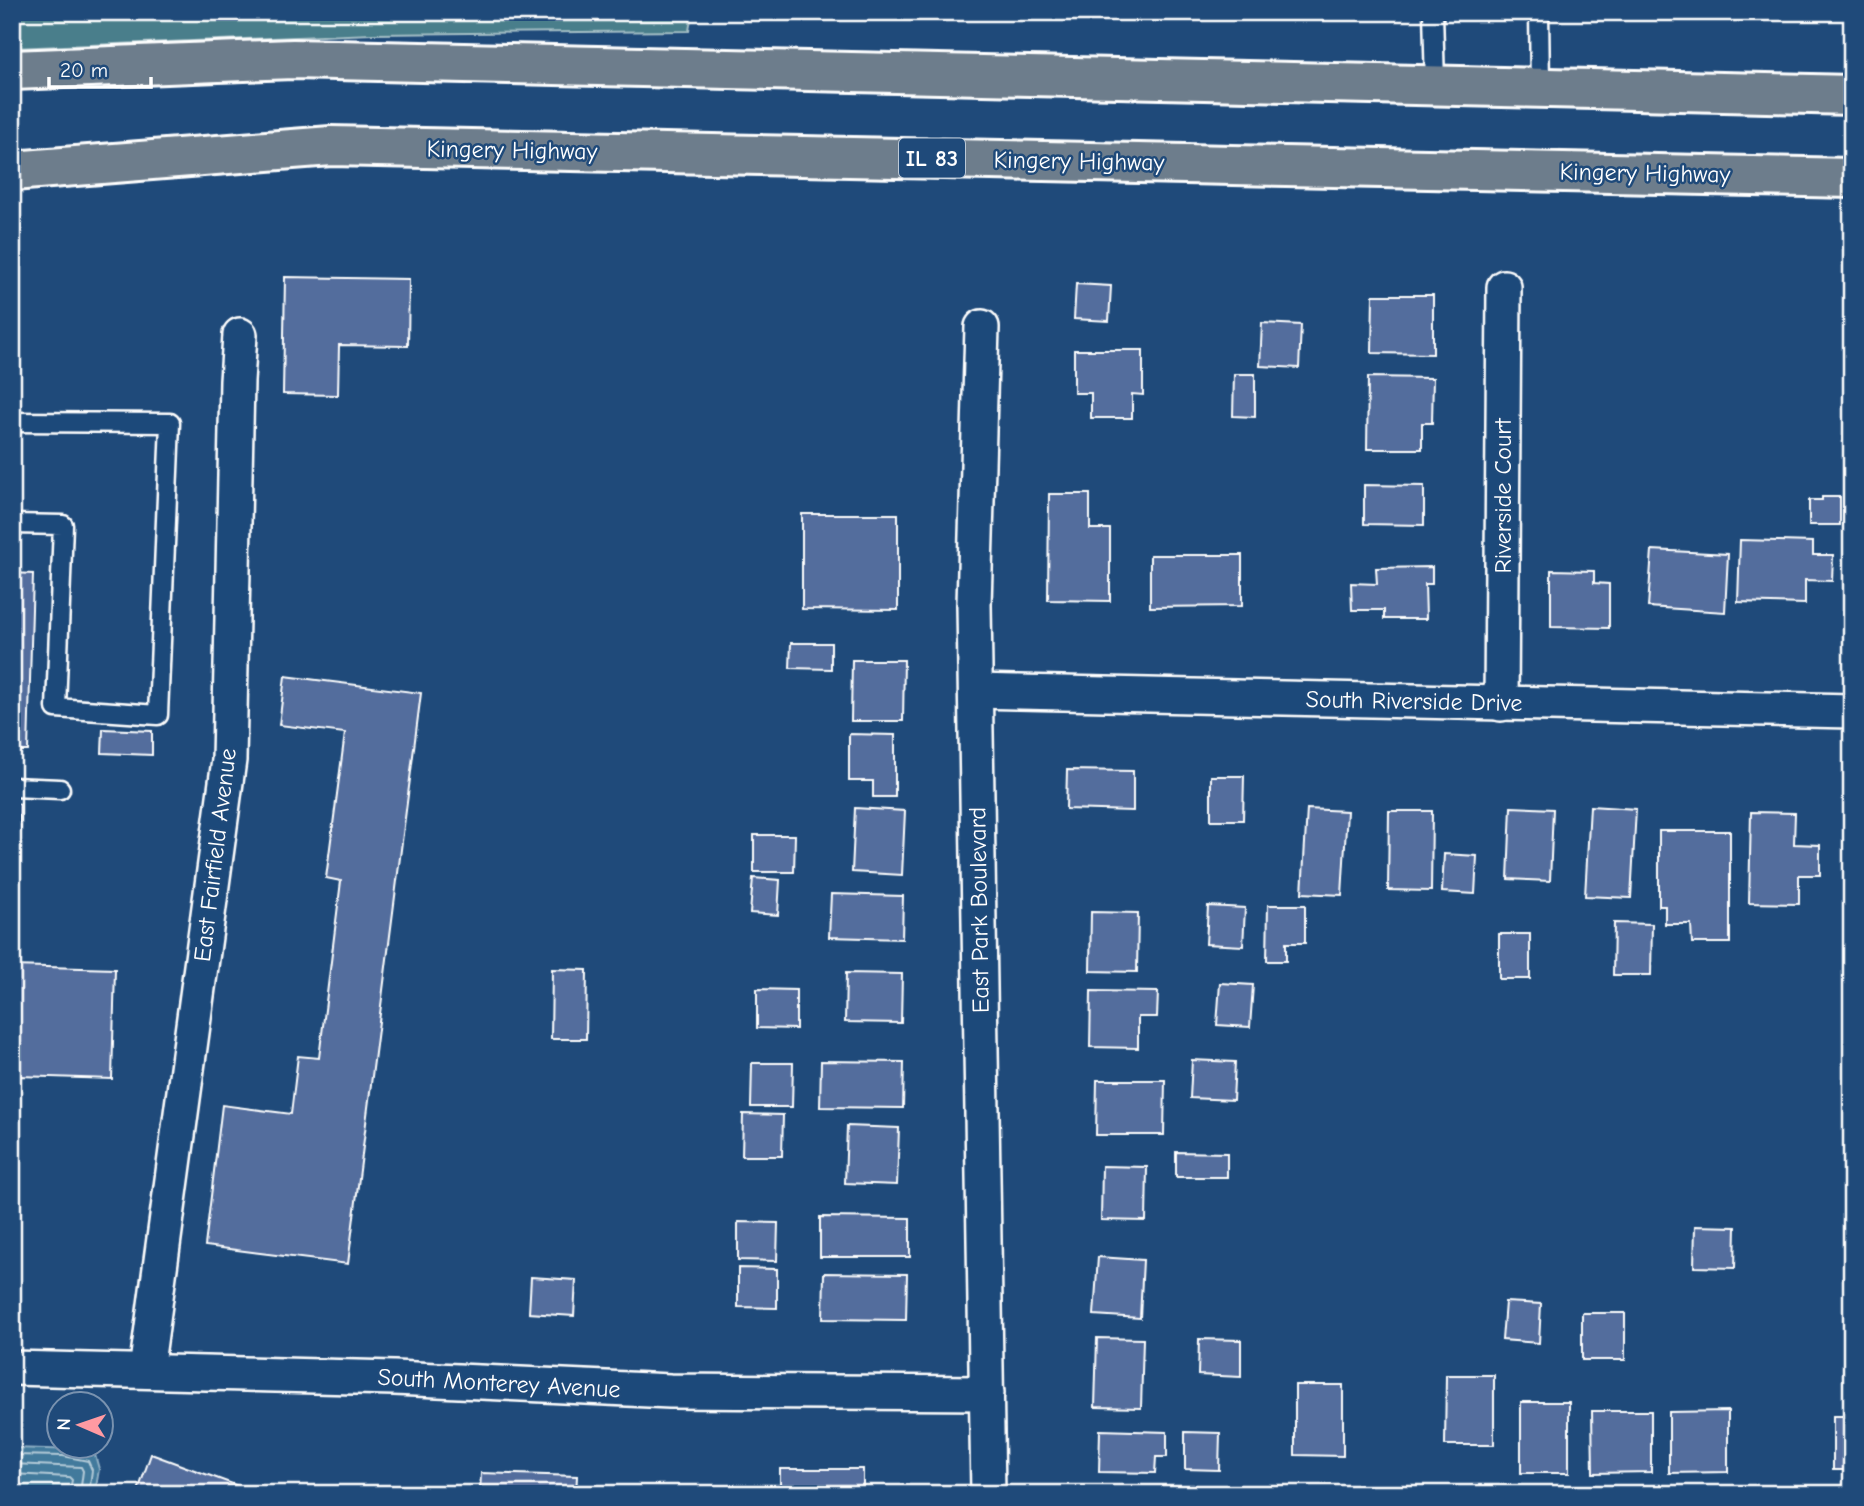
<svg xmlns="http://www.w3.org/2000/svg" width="1864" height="1506" font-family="'Comic Neue',sans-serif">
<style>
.green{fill:#4a7e8b;stroke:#a4bec5;stroke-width:2}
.water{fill:#427a9c;stroke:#8eafc4;stroke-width:2}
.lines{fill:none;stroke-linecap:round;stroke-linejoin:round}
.shore{stroke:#b3cad7;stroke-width:2}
.building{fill:#536d9d;stroke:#fff;stroke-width:2}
.service-casing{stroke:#fff;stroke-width:23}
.minor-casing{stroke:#fff;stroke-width:38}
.trunk-casing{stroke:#fff;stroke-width:44}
.service{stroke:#1f4a7a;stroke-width:18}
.minor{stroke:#1f4a7a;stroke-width:33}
.trunk{stroke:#6d7d8c;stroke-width:38}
.labels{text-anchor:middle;stroke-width:5;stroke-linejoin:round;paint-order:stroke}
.shield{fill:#1f4a7a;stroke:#bcc9d7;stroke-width:2}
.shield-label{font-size:23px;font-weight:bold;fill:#fff}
.street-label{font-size:24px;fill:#fff;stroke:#1f4a7a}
</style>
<rect width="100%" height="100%" fill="#1f4a7a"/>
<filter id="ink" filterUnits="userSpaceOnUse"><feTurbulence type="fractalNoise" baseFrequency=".0143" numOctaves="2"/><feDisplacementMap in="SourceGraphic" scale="14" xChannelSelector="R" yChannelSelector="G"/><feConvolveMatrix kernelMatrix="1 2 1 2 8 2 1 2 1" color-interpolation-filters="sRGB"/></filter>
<g filter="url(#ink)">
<polygon class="green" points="12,12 692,12 689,31 373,34 12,48"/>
<polygon class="water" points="12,1448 80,1450 95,1455 99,1469 95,1494 12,1494"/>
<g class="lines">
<g class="shore">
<polyline points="12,1455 63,1456 88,1461 92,1470 89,1494"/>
<polyline points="12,1464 81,1467 83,1471 80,1494"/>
<polyline points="12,1474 69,1477 72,1480 69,1494"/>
</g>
</g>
<g class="building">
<polygon points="285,277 409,279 408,346 339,345 338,395 283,394"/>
<polygon points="1076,284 1111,286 1109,321 1074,319"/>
<polygon points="1373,295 1433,295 1433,354 1372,353"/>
<polygon points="1262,323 1301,325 1299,368 1260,366"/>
<polygon points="1074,350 1143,350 1143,395 1132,394 1132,418 1091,418 1091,393 1074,393"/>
<polygon points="1234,374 1255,374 1255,417 1233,416"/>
<polygon points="1368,377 1433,378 1432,423 1422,423 1422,449 1367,449"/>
<polygon points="1364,485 1424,486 1424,525 1364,524"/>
<polygon points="1049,494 1090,494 1090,529 1110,529 1110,601 1048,600"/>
<polygon points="1822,497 1840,497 1840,525 1809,525 1809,500 1822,500"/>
<polygon points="802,514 898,514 898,610 802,609"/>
<polygon points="1740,540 1813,542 1813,555 1833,555 1832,581 1805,580 1805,604 1738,602"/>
<polygon points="1652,550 1728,554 1725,612 1648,607"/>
<polygon points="1150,555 1242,555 1242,606 1150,607"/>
<polygon points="1432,567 1432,584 1425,584 1426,619 1384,619 1384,610 1352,610 1351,583 1377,584 1376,568"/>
<polygon points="1551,570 1594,571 1594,583 1609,584 1609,628 1551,627"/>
<polygon points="12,573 33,574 28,751 12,751"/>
<polygon points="791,643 831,643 831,669 790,668"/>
<polygon points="852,660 904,660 903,721 851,721"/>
<polygon points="285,676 421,693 348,1264 205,1246 222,1105 291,1114 298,1056 319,1058 341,881 326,878 345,733 279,725"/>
<polygon points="103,729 152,731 152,755 102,753"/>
<polygon points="849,734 895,735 895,797 873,797 873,781 849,781"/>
<polygon points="1067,770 1133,771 1133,811 1066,809"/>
<polygon points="1211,776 1244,776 1243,820 1211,820"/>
<polygon points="12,803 20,804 18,943 12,943"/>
<polygon points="1590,806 1636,809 1631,898 1585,896"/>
<polygon points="1511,807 1553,809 1550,881 1508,879"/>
<polygon points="855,808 905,811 902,875 852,872"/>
<polygon points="1307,809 1347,811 1342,895 1302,893"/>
<polygon points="1389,811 1432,811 1431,891 1388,890"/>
<polygon points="1751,812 1795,813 1794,844 1820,845 1820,875 1799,875 1799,904 1749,903"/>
<polygon points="1659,831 1730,831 1730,943 1692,943 1691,924 1665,924 1665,906 1659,906"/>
<polygon points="754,835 795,835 794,872 754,872"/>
<polygon points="1444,854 1477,856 1475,894 1442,892"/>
<polygon points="753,878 780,880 778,915 750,913"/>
<polygon points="831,894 903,896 902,939 829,937"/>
<polygon points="1268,905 1305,905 1305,943 1286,943 1286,961 1267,961"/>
<polygon points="1208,906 1245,908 1243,946 1206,944"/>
<polygon points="1091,912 1138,913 1137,972 1090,971"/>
<polygon points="1614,923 1652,924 1651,975 1613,975"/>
<rect x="1499" y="934" width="31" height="45"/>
<polygon points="12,966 115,969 112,1079 19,1076 14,1268"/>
<polygon points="552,969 587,970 586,1039 551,1039"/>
<polygon points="846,973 902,974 901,1023 845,1022"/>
<polygon points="1220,983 1253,985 1250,1027 1217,1025"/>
<polygon points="757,989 796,990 796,1029 757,1028"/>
<polygon points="1091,991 1158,992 1157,1017 1138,1017 1138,1048 1090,1047"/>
<polygon points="1192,1060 1235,1062 1233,1100 1190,1098"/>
<polygon points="821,1061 904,1062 903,1108 820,1107"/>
<polygon points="752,1063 793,1063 792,1107 751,1107"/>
<polygon points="1097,1080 1165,1080 1164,1135 1096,1135"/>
<polygon points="743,1114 783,1115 782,1156 742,1156"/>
<polygon points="847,1126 899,1128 897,1185 845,1183"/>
<polygon points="1176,1152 1227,1153 1227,1177 1176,1177"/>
<polygon points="1102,1166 1147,1167 1146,1221 1101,1220"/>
<polygon points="820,1217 910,1218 910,1257 820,1257"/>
<polygon points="738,1222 778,1223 777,1261 738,1260"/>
<polygon points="1695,1226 1736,1227 1735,1268 1694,1267"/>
<polygon points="1098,1257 1143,1260 1140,1318 1094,1315"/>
<polygon points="738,1268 777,1269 777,1308 738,1307"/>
<polygon points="824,1273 907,1274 906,1320 823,1319"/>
<polygon points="531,1277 576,1280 574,1316 529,1313"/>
<polygon points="1505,1302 1541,1304 1539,1343 1502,1340"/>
<rect x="1582" y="1313" width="43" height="47"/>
<polygon points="1097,1338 1143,1339 1141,1408 1095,1407"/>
<polygon points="1199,1339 1241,1340 1241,1377 1198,1375"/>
<polygon points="1446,1375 1494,1375 1494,1445 1445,1445"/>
<polygon points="1295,1385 1343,1385 1343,1456 1295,1455"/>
<rect x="1521" y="1402" width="48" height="71"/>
<polygon points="1592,1411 1651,1411 1651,1472 1593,1473"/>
<polygon points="1728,1411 1728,1472 1669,1473 1669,1412"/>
<rect x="1833" y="1416" width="19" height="54"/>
<polygon points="1100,1430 1167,1432 1167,1457 1156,1457 1155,1473 1099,1472"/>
<polygon points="1185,1432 1220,1433 1219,1470 1185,1469"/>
<polygon points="151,1454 252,1491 251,1494 137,1494"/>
<rect x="780" y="1469" width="83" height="25"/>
<polygon points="481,1473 577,1476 576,1494 480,1494"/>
</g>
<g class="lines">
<g class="service-casing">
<g id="service">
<polyline points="1433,12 1435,85"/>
<polyline points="1539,12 1540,88"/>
<polyline points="12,422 170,423 158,715 56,708 63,525 12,524"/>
<polyline points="12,787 60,789"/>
</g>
</g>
<g class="minor-casing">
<g id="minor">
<polyline points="982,327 974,605 988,1494"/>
<polyline points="976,691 1852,711"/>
<polyline points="1501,704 1504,287"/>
<polyline points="12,1368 394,1378 670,1391 987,1393"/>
<polyline points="146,1371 229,760 237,381 240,335"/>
</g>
</g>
<g class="trunk-casing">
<g id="trunk">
<polyline points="12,70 293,59 1852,95"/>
<polyline points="12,171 331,146 1852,178"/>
</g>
</g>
<use href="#service" class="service"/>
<use href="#minor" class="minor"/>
<use href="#trunk" class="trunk"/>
</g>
</g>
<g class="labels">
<rect class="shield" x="899" y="138.5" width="66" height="39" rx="5"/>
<g class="shield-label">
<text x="932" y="166">IL 83</text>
</g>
<g class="street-label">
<text transform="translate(512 150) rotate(1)" y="8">Kingery Highway</text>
<text transform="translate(1079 161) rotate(1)" y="8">Kingery Highway</text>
<text transform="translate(1645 173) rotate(1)" y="8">Kingery Highway</text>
<text transform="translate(1503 496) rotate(-90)" y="8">Riverside Court</text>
<text transform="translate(1414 701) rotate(1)" y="8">South Riverside Drive</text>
<text transform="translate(215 855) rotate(-83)" y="8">East Fairfield Avenue</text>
<text transform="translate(979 910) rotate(-91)" y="8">East Park Boulevard</text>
<text transform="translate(499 1383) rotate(3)" y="8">South Monterey Avenue</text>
</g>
</g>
<rect width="1864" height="1506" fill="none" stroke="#1f4a7a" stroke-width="42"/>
<rect x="21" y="21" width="1822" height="1464" fill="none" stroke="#fff" stroke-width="2.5" filter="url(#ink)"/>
<g transform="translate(80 1425) rotate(272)"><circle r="33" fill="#1f4a7a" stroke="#7992af" stroke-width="2"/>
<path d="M0-5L12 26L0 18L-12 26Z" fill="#ff9aa2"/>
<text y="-10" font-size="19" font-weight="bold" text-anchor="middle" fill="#ffffff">N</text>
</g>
<path d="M49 77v10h102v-10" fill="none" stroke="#ffffff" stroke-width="3.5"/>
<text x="60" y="77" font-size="21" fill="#ffffff" stroke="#1f4a7a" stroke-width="5" paint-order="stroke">20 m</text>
</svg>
